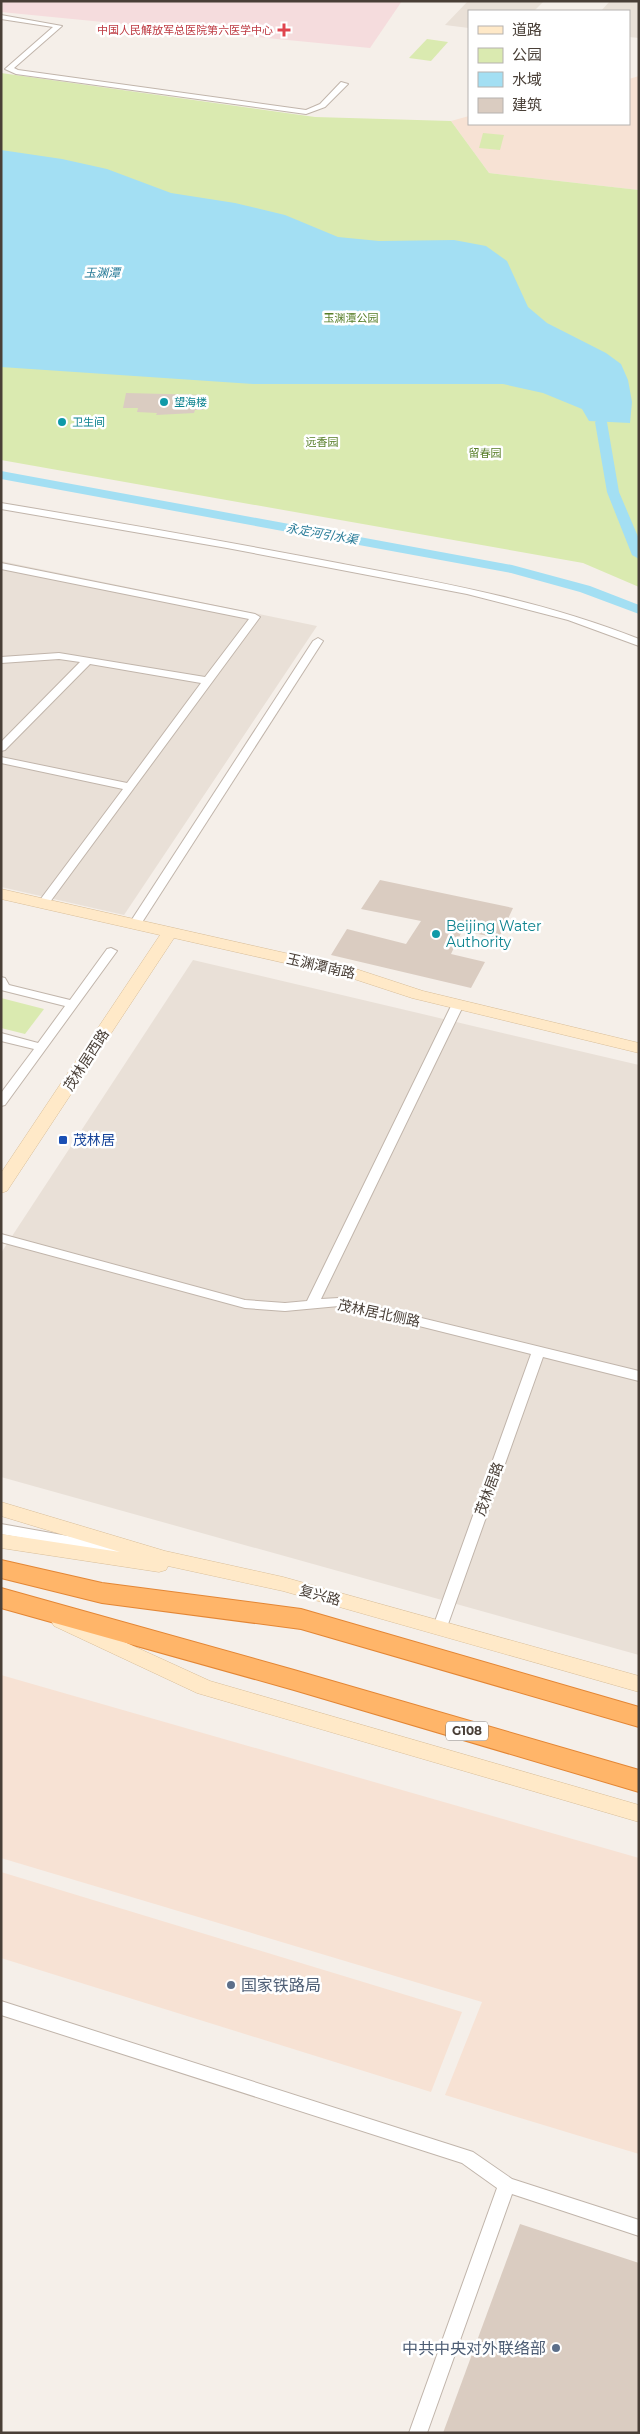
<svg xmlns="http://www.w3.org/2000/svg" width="640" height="2434" font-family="Montserrat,'Noto Sans SC',sans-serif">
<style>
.residential{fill:#e9e0d7}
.commercial{fill:#f7e2d4}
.medical{fill:#f5dcdd}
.green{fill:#daeab0}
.water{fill:#a3dff3}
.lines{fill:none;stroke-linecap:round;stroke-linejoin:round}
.canal{fill:#a3dff3;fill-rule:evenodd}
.building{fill:#daccc1}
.street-casing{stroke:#c1b5ab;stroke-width:2}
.secondary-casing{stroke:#d9be99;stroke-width:1}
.highway-casing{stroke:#e38635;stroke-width:2}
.street{fill:#fff;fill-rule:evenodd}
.secondary{fill:#ffe9c8;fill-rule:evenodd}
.highway{fill:#ffb569;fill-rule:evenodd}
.health-dot{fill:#e0444e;stroke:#fff;stroke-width:2}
.culture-dot{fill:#0f9aa8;stroke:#fff;stroke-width:2}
.transit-dot{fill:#1a4fb4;stroke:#fff;stroke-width:2}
.service-dot{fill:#5c6f8a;stroke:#fff;stroke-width:2}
.labels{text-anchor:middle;stroke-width:5;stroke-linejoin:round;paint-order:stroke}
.far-health-label{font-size:11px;fill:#be3a42;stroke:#fff;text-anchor:end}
.far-park-label{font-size:11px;fill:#567d27;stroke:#fff}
.far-culture-label{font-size:11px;fill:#0d838f;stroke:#fff;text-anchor:start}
.far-water-label{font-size:12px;font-style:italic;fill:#267a97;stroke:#fff}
.shield{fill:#fff;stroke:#807973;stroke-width:1}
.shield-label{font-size:12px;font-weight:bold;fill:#493f37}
.culture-label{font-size:14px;fill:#0d838f;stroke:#fff;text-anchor:start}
.street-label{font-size:14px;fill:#493f37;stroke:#fff}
.transit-label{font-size:14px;fill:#164399;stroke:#fff;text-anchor:start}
.near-service-label{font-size:16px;fill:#4e5e75;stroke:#fff;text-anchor:start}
</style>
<rect width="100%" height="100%" fill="#f5efe9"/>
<g class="residential">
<polygon points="468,1 544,1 534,11 469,11 469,28 445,25"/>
<polygon points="610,1 639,1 639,38 629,37 629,11 601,11"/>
<polygon points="1,561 317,626 124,915 1,887"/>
<polygon points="193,960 639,1065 639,1655 1,1477 1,1253"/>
</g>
<g class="commercial">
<polygon points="639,76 639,190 489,173 451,121 469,116 469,124 629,124 629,79"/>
<polygon points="1,1675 639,1858 639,2154 445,2095 482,2002 1,1858"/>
<polygon points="1,1872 462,2012 431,2092 1,1958"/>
</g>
<polygon class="medical" points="1,1 402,1 370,48 1,12"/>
<g class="green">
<polygon points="427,39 448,42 431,61 409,58"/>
<polygon points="1,73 315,117 451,121 489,173 639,190 639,587 583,563 1,460"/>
<polygon points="483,133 504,135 500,150 479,148"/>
<polygon points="1,998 44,1009 25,1034 1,1028"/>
</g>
<polygon class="water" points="1,150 62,159 107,169 171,193 235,203 285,215 338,237 379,241 454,240 486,246 507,261 528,307 547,323 606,353 621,364 628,380 632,402 630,423 589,421 582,409 543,393 503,384 253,384 1,367"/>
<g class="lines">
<g class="canal">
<polygon points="601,418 607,422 619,492 639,539 639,559 632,555 607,492 595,422"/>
<polygon points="1,471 512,565 590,586 639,605 639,614 580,592 511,573 1,479"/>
</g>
</g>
<g class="building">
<polygon points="126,393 205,395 203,410 195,410 194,413 156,415 157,413 137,412 138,408 123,408"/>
<polygon points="380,880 513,908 499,938 462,931 451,954 485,962 471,988 331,955 347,929 406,944 421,921 361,909"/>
<polygon points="520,2224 639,2263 639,2433 443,2433"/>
</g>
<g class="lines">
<g class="street-casing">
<g id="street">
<polygon points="1,15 62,26 14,68 18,70 306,110 320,104 341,82 348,84 325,107 306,114 16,74 5,69 53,27 1,19"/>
<path d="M1,503C115,522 229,542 343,564C444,583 544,601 639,639V646L568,620L467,594L227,548L1,509Z"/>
<polygon points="1,563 255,614 260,617 47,906 43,907 37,904 123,789 1,763 1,757 127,783 201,683 90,664 5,750 1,751 1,742 80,662 59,659 1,663 1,657 59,653 205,677 249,619 1,569"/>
<polygon points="318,638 323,641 141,924 135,927 131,926 129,924 313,641"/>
<polygon points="111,948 117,951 5,1105 1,1106 1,1093 34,1049 1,1041 1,1033 38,1043 65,1006 1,990 1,977 5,978 9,985 70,1000 107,949"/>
<polygon points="458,1001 464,1004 321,1299 339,1298 639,1371 639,1381 543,1357 447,1627 445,1631 440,1632 435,1631 433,1627 531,1354 339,1306 285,1311 245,1308 1,1242 1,1234 245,1300 285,1303 307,1301 452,1004"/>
<polygon points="1,1524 118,1545 123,1546 125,1550 123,1554 118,1555 1,1534"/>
<polygon points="1,2001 473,2152 512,2179 639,2220 639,2236 512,2194 427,2433 409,2433 497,2188 462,2163 1,2015"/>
</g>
</g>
<g class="secondary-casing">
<g id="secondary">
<polygon points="1,889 356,969 423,991 639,1043 639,1053 412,998 351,978 174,938 7,1191 1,1193 1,1173 160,935 1,899"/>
<polygon points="1,1502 165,1551 283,1577 639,1676 639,1692 283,1591 168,1566 166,1570 159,1572 1,1548 1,1534 120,1552 1,1516"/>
<polygon points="61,1613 210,1681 639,1805 639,1822 197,1693 54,1626 51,1621 54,1616"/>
</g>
</g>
<g class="highway-casing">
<g id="highway">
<polygon points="1,1560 102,1583 301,1609 639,1707 639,1727 301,1629 102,1603 1,1578"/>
<polygon points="1,1588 294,1670 639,1770 639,1792 294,1690 1,1608"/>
</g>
</g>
<use href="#street" class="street"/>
<use href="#secondary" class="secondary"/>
<use href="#highway" class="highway"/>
</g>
<path class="health-dot" d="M281.5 22.5h5v5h5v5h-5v5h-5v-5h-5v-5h5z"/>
<g class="culture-dot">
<circle cx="164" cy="402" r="5"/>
<circle cx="62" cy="422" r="5"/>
<circle cx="436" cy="934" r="5"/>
</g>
<rect class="transit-dot" x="58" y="1135" width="10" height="10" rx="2.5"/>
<g class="service-dot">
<circle cx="231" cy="1985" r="5"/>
<circle cx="556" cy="2348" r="5"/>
</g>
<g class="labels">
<g class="far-health-label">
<text x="273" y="34">中国人民解放军总医院第六医学中心</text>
</g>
<g class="far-park-label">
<text x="351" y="322">玉渊潭公园</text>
<text x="322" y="446">远香园</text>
<text x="485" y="457">留春园</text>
</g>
<g class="far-culture-label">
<text x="174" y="406">望海楼</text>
<text x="72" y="426">卫生间</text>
</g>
<g class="far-water-label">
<text x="102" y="277">玉渊潭</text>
<text transform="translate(322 534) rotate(10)" y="4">永定河引水渠</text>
</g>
<rect class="shield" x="446" y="1721.5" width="42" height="19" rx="4"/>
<g class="shield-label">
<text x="467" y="1735">G108</text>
</g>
<g class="culture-label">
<text x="446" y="931">Beijing Water<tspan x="446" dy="16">Authority</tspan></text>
</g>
<g class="street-label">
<text transform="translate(321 966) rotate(13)" y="5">玉渊潭南路</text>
<text transform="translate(86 1060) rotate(-57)" y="5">茂林居西路</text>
<text transform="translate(379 1313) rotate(12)" y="5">茂林居北侧路</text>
<text transform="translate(489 1489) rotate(-70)" y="5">茂林居路</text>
<text transform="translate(320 1595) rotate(15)" y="5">复兴路</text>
</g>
<g class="transit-label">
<text x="73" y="1145">茂林居</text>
</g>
<g class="near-service-label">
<text x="241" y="1991">国家铁路局</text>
<text x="546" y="2354" text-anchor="end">中共中央对外联络部</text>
</g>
</g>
<rect width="640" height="2434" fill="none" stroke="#493f37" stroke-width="5"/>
<rect x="468" y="10" width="162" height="115" fill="#ffffff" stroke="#b6b2af"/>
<rect x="478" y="26" width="25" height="8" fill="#ffe9c8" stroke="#b6b2af"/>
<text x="512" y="35" font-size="15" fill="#493f37">道路</text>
<rect x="478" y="48" width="25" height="15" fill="#daeab0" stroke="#b6b2af"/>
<text x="512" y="60" font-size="15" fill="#493f37">公园</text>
<rect x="478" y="72" width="25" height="15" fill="#a3dff3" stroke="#b6b2af"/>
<text x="512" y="85" font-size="15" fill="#493f37">水域</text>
<rect x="478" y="98" width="25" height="15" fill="#daccc1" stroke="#b6b2af"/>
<text x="512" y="110" font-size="15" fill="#493f37">建筑</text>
</svg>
